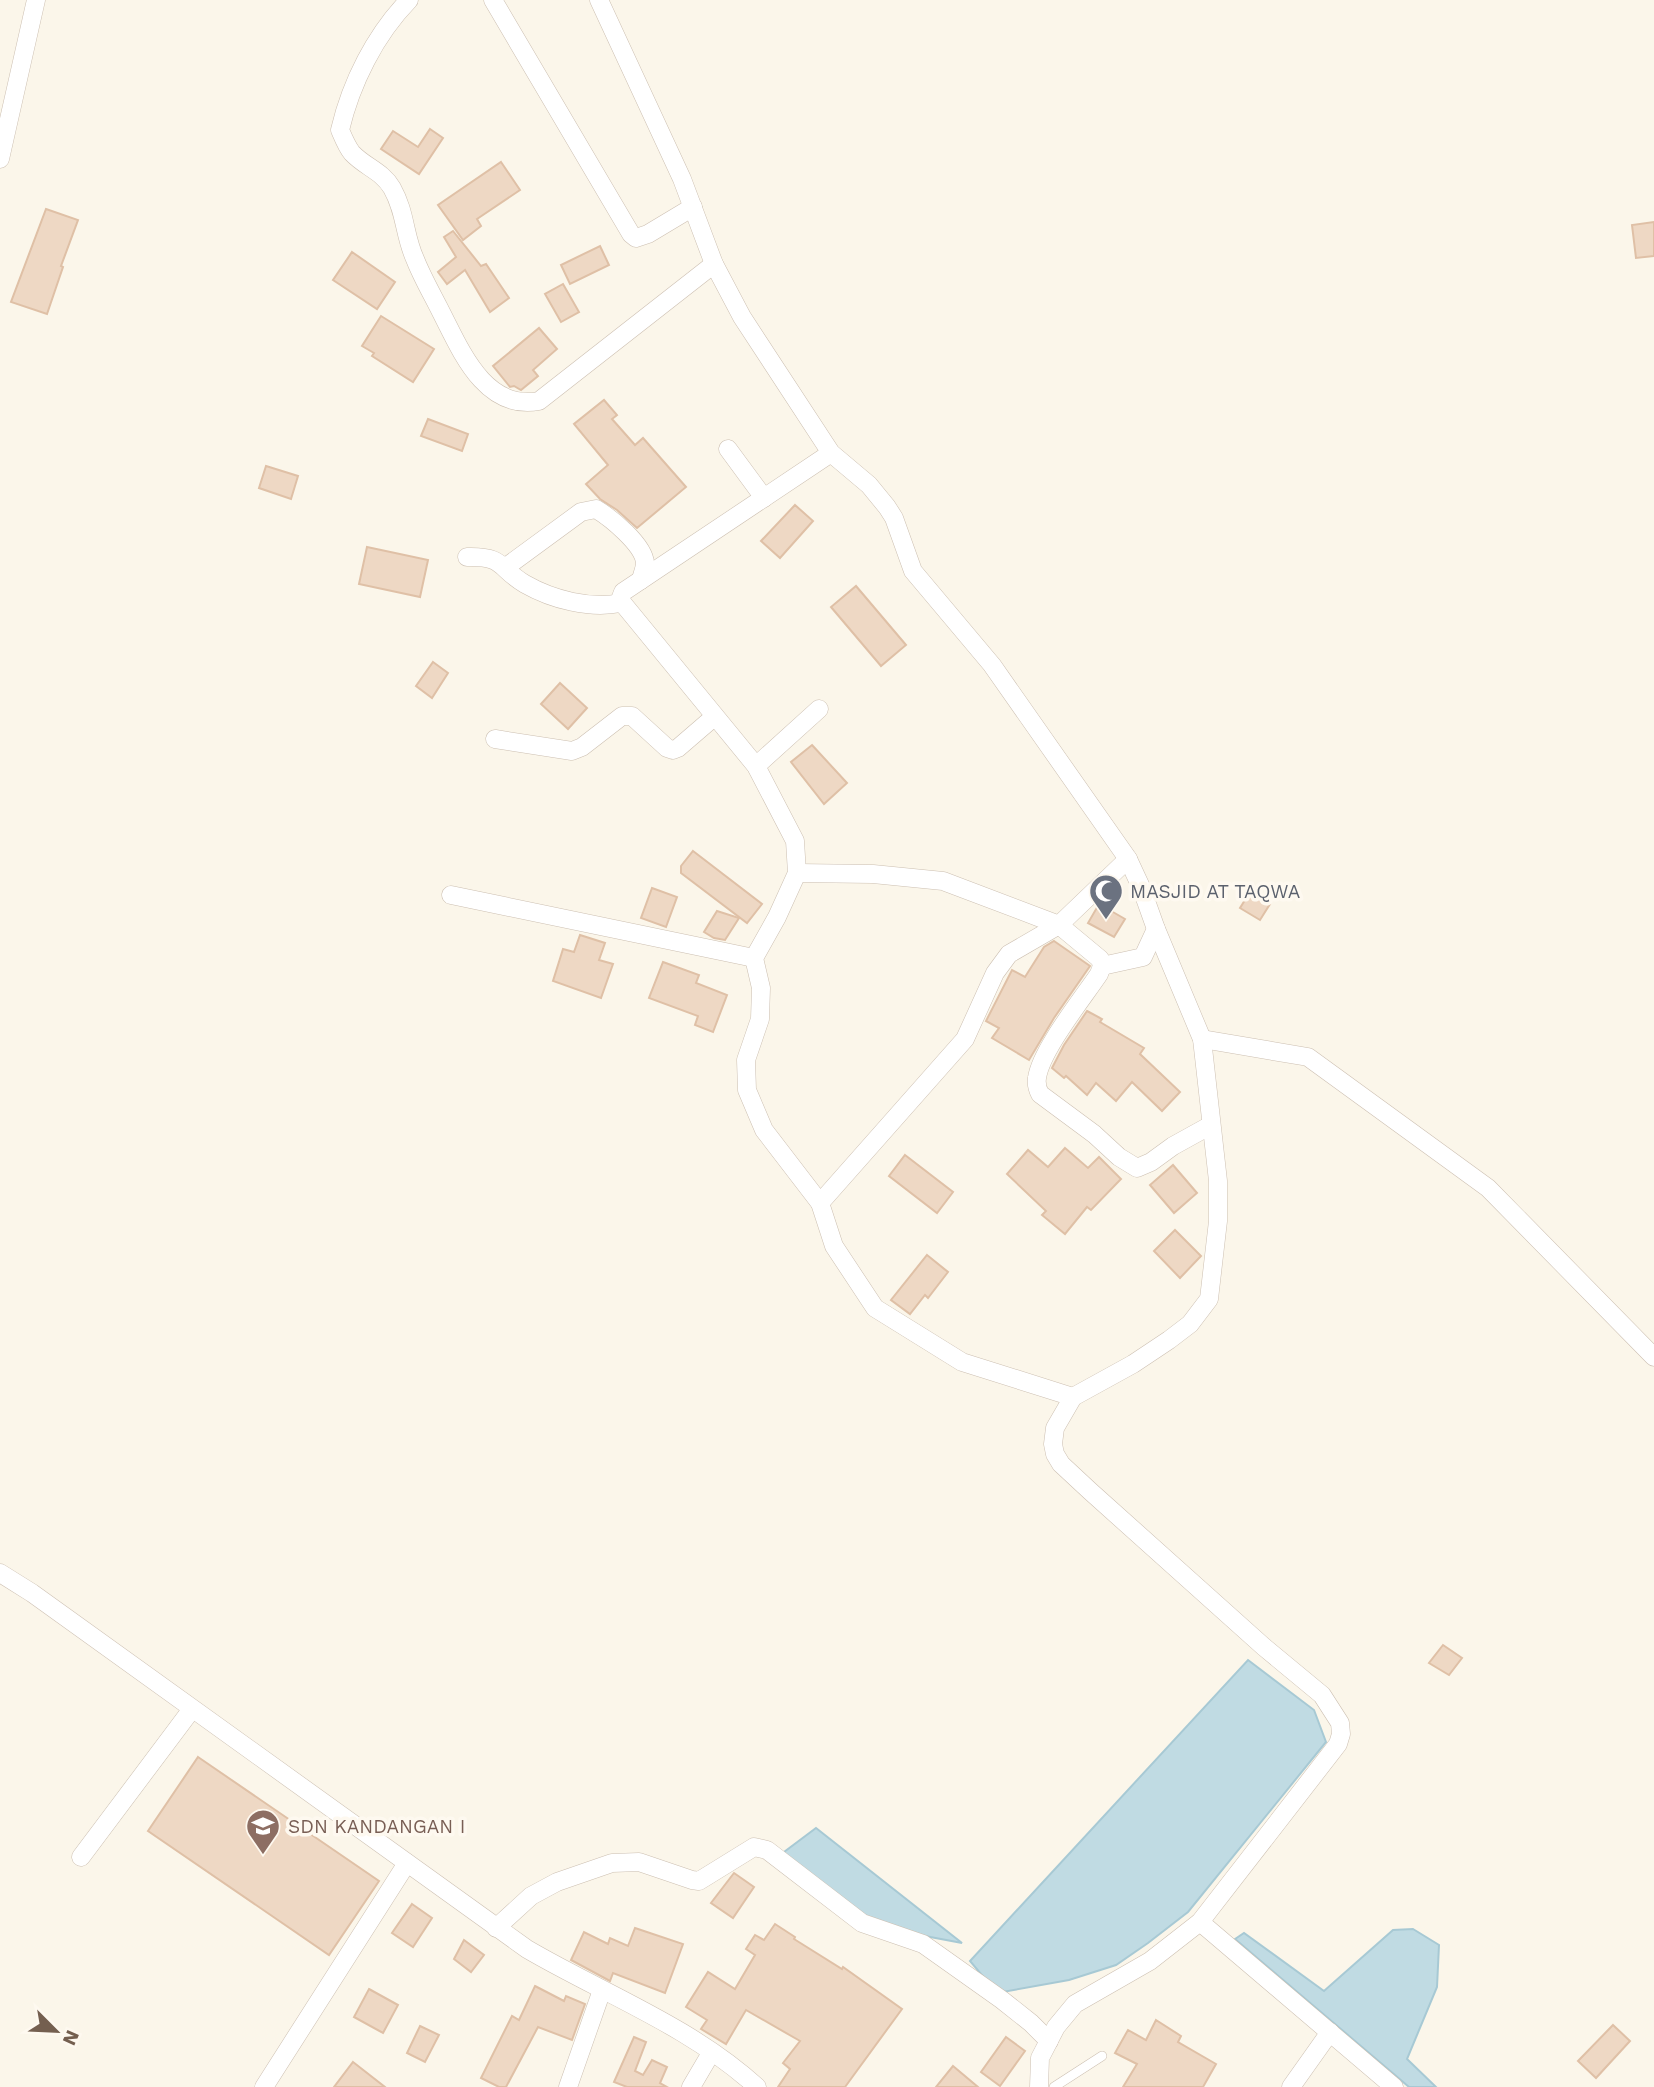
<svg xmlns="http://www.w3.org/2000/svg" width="1654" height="2087" font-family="'Work Sans',sans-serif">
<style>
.water{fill:#c0dbe3;stroke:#a7c9d4;stroke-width:2}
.building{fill:#eed8c4;stroke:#dfc0a6;stroke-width:2}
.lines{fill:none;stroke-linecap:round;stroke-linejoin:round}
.service-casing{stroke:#ccbfb1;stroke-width:10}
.minor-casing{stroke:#ccbfb1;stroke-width:19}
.service{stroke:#fff;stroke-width:9}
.minor{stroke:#fff;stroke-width:18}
.labels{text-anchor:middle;stroke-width:7;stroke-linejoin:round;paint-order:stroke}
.worship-label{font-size:19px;fill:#5b616d;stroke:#fef9f0;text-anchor:start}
.education-label{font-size:19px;fill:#785e54;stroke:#fef9f0;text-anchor:start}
</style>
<rect width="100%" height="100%" fill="#fbf6ea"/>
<g class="water">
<polygon points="1248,1660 1314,1710 1326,1742 1188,1912 1148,1943 1116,1965 1069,1980 997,1993 970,1961"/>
<polygon points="816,1828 962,1943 867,1925 780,1855"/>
<polygon points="1413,1929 1439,1945 1437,1987 1407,2059 1436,2087 1409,2087 1235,1939 1244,1933 1324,1991 1393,1930"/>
</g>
<g class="building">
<polygon points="430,129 443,138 419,174 381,149 393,131 418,147"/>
<polygon points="501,162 520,190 477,219 481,226 463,240 438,205"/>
<polygon points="46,209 78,220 61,266 63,267 47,314 11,302"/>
<polygon points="1654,222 1654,256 1636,258 1632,225"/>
<polygon points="453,231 481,266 486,264 509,298 490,312 465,270 447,284 438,272 456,257 444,237"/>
<polygon points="600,246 609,265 570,284 561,265"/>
<polygon points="352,252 395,282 377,309 333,280"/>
<polygon points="563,284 579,312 561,322 545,294"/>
<polygon points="381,316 434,349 413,382 372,356 374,353 362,346"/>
<polygon points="539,328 557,349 533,370 538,376 521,390 514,386 510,387 493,366"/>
<polygon points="604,400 617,415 612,419 635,445 643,438 686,487 637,528 617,510 600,499 586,484 608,465 574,424"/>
<polygon points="428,419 468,434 462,451 421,436"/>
<polygon points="266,466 298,476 291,499 259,488"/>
<polygon points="795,505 813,521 780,558 761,541"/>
<polygon points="367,547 428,560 420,597 359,584"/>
<polygon points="856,586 906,645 881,666 831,607"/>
<polygon points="433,662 448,673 432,698 416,686"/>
<polygon points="560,683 587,708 568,729 541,704"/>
<polygon points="812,745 847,783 824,804 791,762"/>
<polygon points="693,851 762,904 747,923 681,873 681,866"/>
<polygon points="652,888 677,897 666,927 641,918"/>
<polygon points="1250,892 1270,904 1260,920 1240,908"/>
<polygon points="1099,904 1125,919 1114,937 1088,923"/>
<polygon points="717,911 739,918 725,940 714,938 704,932"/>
<polygon points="580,935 605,943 599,960 613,964 601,998 553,981 563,949 574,952"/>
<polygon points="1054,941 1090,966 1054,1018 1029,1060 992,1038 999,1028 986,1021 1012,970 1025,977 1044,947"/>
<polygon points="663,962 699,975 696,983 727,995 713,1032 695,1025 698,1016 649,998"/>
<polygon points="1087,1011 1102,1019 1100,1022 1144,1048 1140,1054 1180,1092 1162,1111 1132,1082 1116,1101 1096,1083 1087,1095 1066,1076 1064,1078 1052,1068 1064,1045"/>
<polygon points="1065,1148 1088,1168 1099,1157 1121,1179 1091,1210 1087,1207 1065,1234 1042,1215 1046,1211 1007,1174 1028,1150 1048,1167"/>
<polygon points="905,1155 953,1192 937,1213 889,1176"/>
<polygon points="1173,1165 1197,1193 1174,1213 1150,1185"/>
<polygon points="1175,1230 1201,1256 1180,1278 1154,1251"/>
<polygon points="927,1255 948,1272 928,1298 925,1295 910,1314 891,1300"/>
<polygon points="1443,1645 1462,1658 1449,1675 1429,1663"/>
<polygon points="198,1757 379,1881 329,1955 148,1831"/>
<polygon points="734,1873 754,1887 733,1918 711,1903"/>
<polygon points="412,1904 432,1918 413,1947 392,1933"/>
<polygon points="775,1924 795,1937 794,1939 842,1969 843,1967 902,2009 845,2087 778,2087 790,2069 783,2063 800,2041 746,2010 726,2044 701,2029 707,2020 686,2007 708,1972 735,1989 755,1955 746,1949 755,1935 764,1940"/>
<polygon points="635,1928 683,1944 665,1993 613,1973 610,1981 571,1960 584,1932 608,1944 610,1938 628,1946"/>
<polygon points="464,1940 484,1955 471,1972 454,1959"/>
<polygon points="535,1986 564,2001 566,1996 585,2004 572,2040 538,2027 506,2087 499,2087 481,2078 512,2016 519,2020"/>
<polygon points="369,1989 398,2005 383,2033 354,2017"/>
<polygon points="1156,2020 1181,2036 1178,2042 1216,2064 1203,2087 1123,2087 1137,2064 1115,2053 1128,2030 1146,2040"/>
<polygon points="1613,2025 1630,2041 1596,2078 1578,2061"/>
<polygon points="420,2026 439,2035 425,2062 407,2053"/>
<polygon points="634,2037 646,2042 635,2071 643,2075 652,2060 667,2067 660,2083 667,2087 627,2087 614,2082"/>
<polygon points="1006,2037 1025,2051 1000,2086 981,2072"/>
<polygon points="353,2062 385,2087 334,2087"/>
<polygon points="953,2066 978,2087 936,2087"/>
</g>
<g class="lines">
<g class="service-casing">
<polyline id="service" points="1054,2087 1102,2056"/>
</g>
<g class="minor-casing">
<g id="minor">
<path d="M409,0C375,35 351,83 340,130C343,137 347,147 352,153C365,167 382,171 392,188C406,213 404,235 415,259C422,277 432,294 441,312C461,351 485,411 539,401L714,264"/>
<polyline points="493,0 631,234 636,238 648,234 693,207"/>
<polyline points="599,0 682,179 714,264 742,317 831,453 869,485 887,507 894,518 913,571 992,665 1128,859 1141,887 1156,929 1202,1039 1218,1181 1218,1221 1209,1299 1190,1324 1169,1340 1133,1364 1073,1397 1055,1428 1053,1444 1055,1454 1061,1464 1090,1491 1264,1647 1322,1695 1340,1723 1341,1734 1338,1744 1200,1922 1150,1961 1075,2004 1056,2027 1040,2058 1039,2087"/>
<polyline points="0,159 36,0"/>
<polyline points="728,449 764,498"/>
<polyline points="831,453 623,592 620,600 756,766 795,841 797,873 777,917 754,958 761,988 760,1019 746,1060 747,1090 764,1130 820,1203 834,1246 875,1308 962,1362 1073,1397"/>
<path d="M467,557C505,556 498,568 525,584C553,600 590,609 621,603"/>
<path d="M506,567L581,512L596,509C611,518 644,545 645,563C645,568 642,575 641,580"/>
<polyline points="495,739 572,751 582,747 622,716 632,716 667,748 673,750 678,748 714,717"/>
<polyline points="756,766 819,709"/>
<path d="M797,873L873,874L943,881L1059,925L1100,959L1102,966L1099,974C1083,998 1041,1050 1037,1078C1036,1084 1037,1088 1040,1094L1094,1134L1119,1157L1137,1168L1151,1162L1173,1146L1211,1125"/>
<polyline points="451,895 754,958"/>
<polyline points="1102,966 1143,957 1156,929"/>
<polyline points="1202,1039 1308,1057 1488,1188 1654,1357"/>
<polyline points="820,1203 965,1039 995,973 1009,954 1059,925 1128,859"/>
<path d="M0,1573L32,1593L527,1949C604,1994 690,2026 757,2087"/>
<polyline points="81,1857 192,1709"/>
<polyline points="1200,1922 1394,2087"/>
<polyline points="496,1928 531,1896 557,1882 612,1863 639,1862 692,1880 699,1881 754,1847 767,1850 862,1923 923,1944 1002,2000 1031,2023 1049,2041"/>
<polyline points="264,2087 407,1863"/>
<polyline points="568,2087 602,1990"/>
<polyline points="691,2087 711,2053"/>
<polyline points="1291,2087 1330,2032"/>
</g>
</g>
<use href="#service" class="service"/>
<use href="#minor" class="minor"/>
</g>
<defs>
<g id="mosque-pin" transform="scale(1.75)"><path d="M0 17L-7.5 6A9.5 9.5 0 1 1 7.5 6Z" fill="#6b7280" stroke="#fef9f0"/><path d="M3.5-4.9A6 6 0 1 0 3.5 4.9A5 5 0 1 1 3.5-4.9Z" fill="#fff"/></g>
<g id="school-pin" transform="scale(1.75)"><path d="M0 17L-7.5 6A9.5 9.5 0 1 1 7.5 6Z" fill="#8d6e63" stroke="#fef9f0"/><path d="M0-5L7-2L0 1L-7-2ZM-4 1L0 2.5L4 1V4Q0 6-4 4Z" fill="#fff"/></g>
</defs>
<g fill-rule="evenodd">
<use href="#mosque-pin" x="1106" y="891"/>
<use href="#school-pin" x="263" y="1826"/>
</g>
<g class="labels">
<g class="worship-label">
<text x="1130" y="898">MASJID AT TAQWA</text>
</g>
<g class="education-label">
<text x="288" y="1833">SDN KANDANGAN I</text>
</g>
</g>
<g transform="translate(56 2031) rotate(114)" stroke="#fef9f0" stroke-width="5" paint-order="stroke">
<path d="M0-5L12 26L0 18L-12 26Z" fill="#745f4f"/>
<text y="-10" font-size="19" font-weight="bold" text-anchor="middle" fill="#745f4f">N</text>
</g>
</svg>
